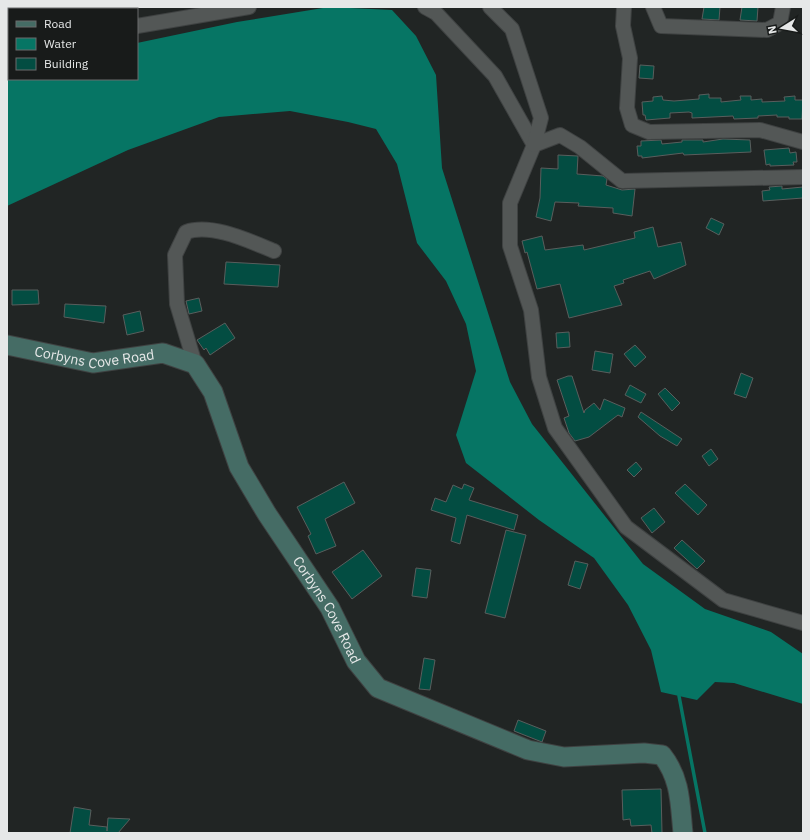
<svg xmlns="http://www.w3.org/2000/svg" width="810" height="840" font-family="'IBM Plex Sans',sans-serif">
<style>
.water{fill:#067564}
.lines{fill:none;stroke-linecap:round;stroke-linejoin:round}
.stream{stroke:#067564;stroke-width:3.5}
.building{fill:#034d42;stroke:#595e5d}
.street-casing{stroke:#3f4242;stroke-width:16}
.secondary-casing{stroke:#3f4242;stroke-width:21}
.street{stroke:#535756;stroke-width:14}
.secondary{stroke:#456c65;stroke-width:19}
.labels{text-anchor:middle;stroke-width:3;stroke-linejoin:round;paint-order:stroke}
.street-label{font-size:14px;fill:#e6e8e8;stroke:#181b1a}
</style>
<rect width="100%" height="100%" fill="#212524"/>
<polygon class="water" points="329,7 392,10 416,36 436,75 442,168 510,382 532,424 643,564 705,609 771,632 803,654 803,704 734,683 715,682 697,700 661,692 651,650 628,605 594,558 539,520 466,463 456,435 476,371 466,324 446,281 417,243 397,164 376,129 348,122 290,111 219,117 128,150 7,206 7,61 9,61 9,79 137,79 137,43 237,22"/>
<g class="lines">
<polyline class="stream" points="679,696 705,833"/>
</g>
<g class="building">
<polygon points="704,7 720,7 719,20 702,19"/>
<polygon points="742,7 758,7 757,21 740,20"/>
<polygon points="640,65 654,66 653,79 639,78"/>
<polygon points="709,94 709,98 721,98 721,102 741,100 740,96 751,96 751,100 762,99 762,102 785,101 784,97 795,96 795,100 803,100 802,119 789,119 789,117 777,117 777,115 758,116 758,118 734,119 733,116 692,118 692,113 689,112 670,113 670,118 646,120 645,115 643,115 642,102 653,101 653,97 662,96 663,100 674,101 699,99 699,95"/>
<polygon points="723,139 750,140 751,152 684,155 683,153 642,158 642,156 638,156 637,146 641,146 641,141 661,140 662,144 682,142 682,140 703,140 703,142"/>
<polygon points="789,148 790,153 796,152 797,162 793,162 794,165 770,166 770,164 766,165 764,150"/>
<polygon points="558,155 578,156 577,174 603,176 607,179 606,185 622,190 635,189 632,216 613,213 613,208 578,206 579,203 555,202 551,221 536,217 540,198 541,168 558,169"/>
<polygon points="782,186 782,189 803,187 803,198 763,201 762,191 770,190 769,187"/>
<polygon points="711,218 724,224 719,235 706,228"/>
<polygon points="653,227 658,247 681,242 686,265 654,279 650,271 623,280 624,283 614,286 622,305 569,318 560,284 537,289 527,252 525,253 522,241 542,236 545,250 583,245 584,250 635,238 634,232"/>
<polygon points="226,262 280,265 278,287 224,284"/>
<polygon points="12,290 38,290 39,304 12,305"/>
<polygon points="199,298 202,311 189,314 186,301"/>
<polygon points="65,304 106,306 104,323 64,317"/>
<polygon points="140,311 144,331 127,335 123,315"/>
<polygon points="225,323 235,338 210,355 206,348 204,350 197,340"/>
<polygon points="569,332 570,347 557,348 556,333"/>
<polygon points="635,345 646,357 635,367 624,354"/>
<polygon points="595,351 613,354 610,373 592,370"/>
<polygon points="741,373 753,378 746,398 734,394"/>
<polygon points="568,376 572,376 584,413 585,410 594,403 600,410 604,399 625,408 622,417 618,415 589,437 575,441 569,433 564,418 569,416 557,380"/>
<polygon points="630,385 646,394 641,403 625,395"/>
<polygon points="665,388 680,403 672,411 658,394"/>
<polygon points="641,412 682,439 677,446 660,436 638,417"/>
<polygon points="711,449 718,459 709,466 702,456"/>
<polygon points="636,462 642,469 634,477 627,470"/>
<polygon points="344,482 355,503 325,519 336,546 316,554 308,536 311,534 297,507"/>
<polygon points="464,484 474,488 469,500 518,515 514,530 467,515 460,544 451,541 456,518 431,510 435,498 446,502 453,485 462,489"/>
<polygon points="685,484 707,505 698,515 675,493"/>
<polygon points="654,508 665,522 652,533 641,518"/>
<polygon points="506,530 526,535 505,618 485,613"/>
<polygon points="682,540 705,561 697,569 674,548"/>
<polygon points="363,550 382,576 352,599 332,572"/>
<polygon points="575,561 588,564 580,589 568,585"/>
<polygon points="416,568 431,570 427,598 412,596"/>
<polygon points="424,658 435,660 430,690 419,689"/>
<polygon points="518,720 546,731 542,742 514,731"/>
<polygon points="661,789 662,833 652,833 651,825 631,826 630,819 623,820 622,790"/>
<polygon points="74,807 91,810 89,825 107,827 107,831 108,818 130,819 118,833 70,833"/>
</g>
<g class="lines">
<g class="street-casing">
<g id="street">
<polyline points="425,7 436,13 495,76 534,145 510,203 510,246 531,310 539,377 555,428 626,527 723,600 803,623"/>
<polyline points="490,7 512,29 541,118 534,145 560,135 580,147 622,181 803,177"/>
<polyline points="624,7 623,26 630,58 627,108 632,125 649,132 760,130 803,142"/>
<polyline points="653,7 661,26 767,30 780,23 783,7"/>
<polyline points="137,26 249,7"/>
<polyline points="7,42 9,42"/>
<path d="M195,364L177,304L175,255L186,232C212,223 249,241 274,251"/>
</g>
</g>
<g class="secondary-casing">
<g id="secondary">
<path id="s1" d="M7,345L93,363L163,353L195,364L213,392L239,467L267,514L330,608L356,661L378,688L528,750L564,757L644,753L662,755C681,779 680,804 683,833"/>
</g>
</g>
<use href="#street" class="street"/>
<use href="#secondary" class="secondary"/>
</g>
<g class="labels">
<g class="street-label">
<text dy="5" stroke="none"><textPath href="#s1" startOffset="89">Corbyns Cove Road</textPath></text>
<text dy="5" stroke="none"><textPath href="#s1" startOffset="473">Corbyns Cove Road</textPath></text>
</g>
</g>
<rect width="810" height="840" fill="none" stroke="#e6e8e8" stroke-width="16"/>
<rect x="8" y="8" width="130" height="72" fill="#181b1a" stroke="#6a6d6c"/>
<rect x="16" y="21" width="20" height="6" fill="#456c65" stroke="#6a6d6c"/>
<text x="44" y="28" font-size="12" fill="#e6e8e8">Road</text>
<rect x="16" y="38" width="20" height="12" fill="#067564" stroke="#6a6d6c"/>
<text x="44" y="48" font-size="12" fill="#e6e8e8">Water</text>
<rect x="16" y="58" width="20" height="12" fill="#034d42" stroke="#6a6d6c"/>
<text x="44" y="68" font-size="12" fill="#e6e8e8">Building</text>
<g transform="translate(782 28) rotate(259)" stroke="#181b1a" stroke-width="3" paint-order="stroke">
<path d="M0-3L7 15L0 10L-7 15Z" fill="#e6e8e8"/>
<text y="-6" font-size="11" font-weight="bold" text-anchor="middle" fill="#e6e8e8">N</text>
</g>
</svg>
